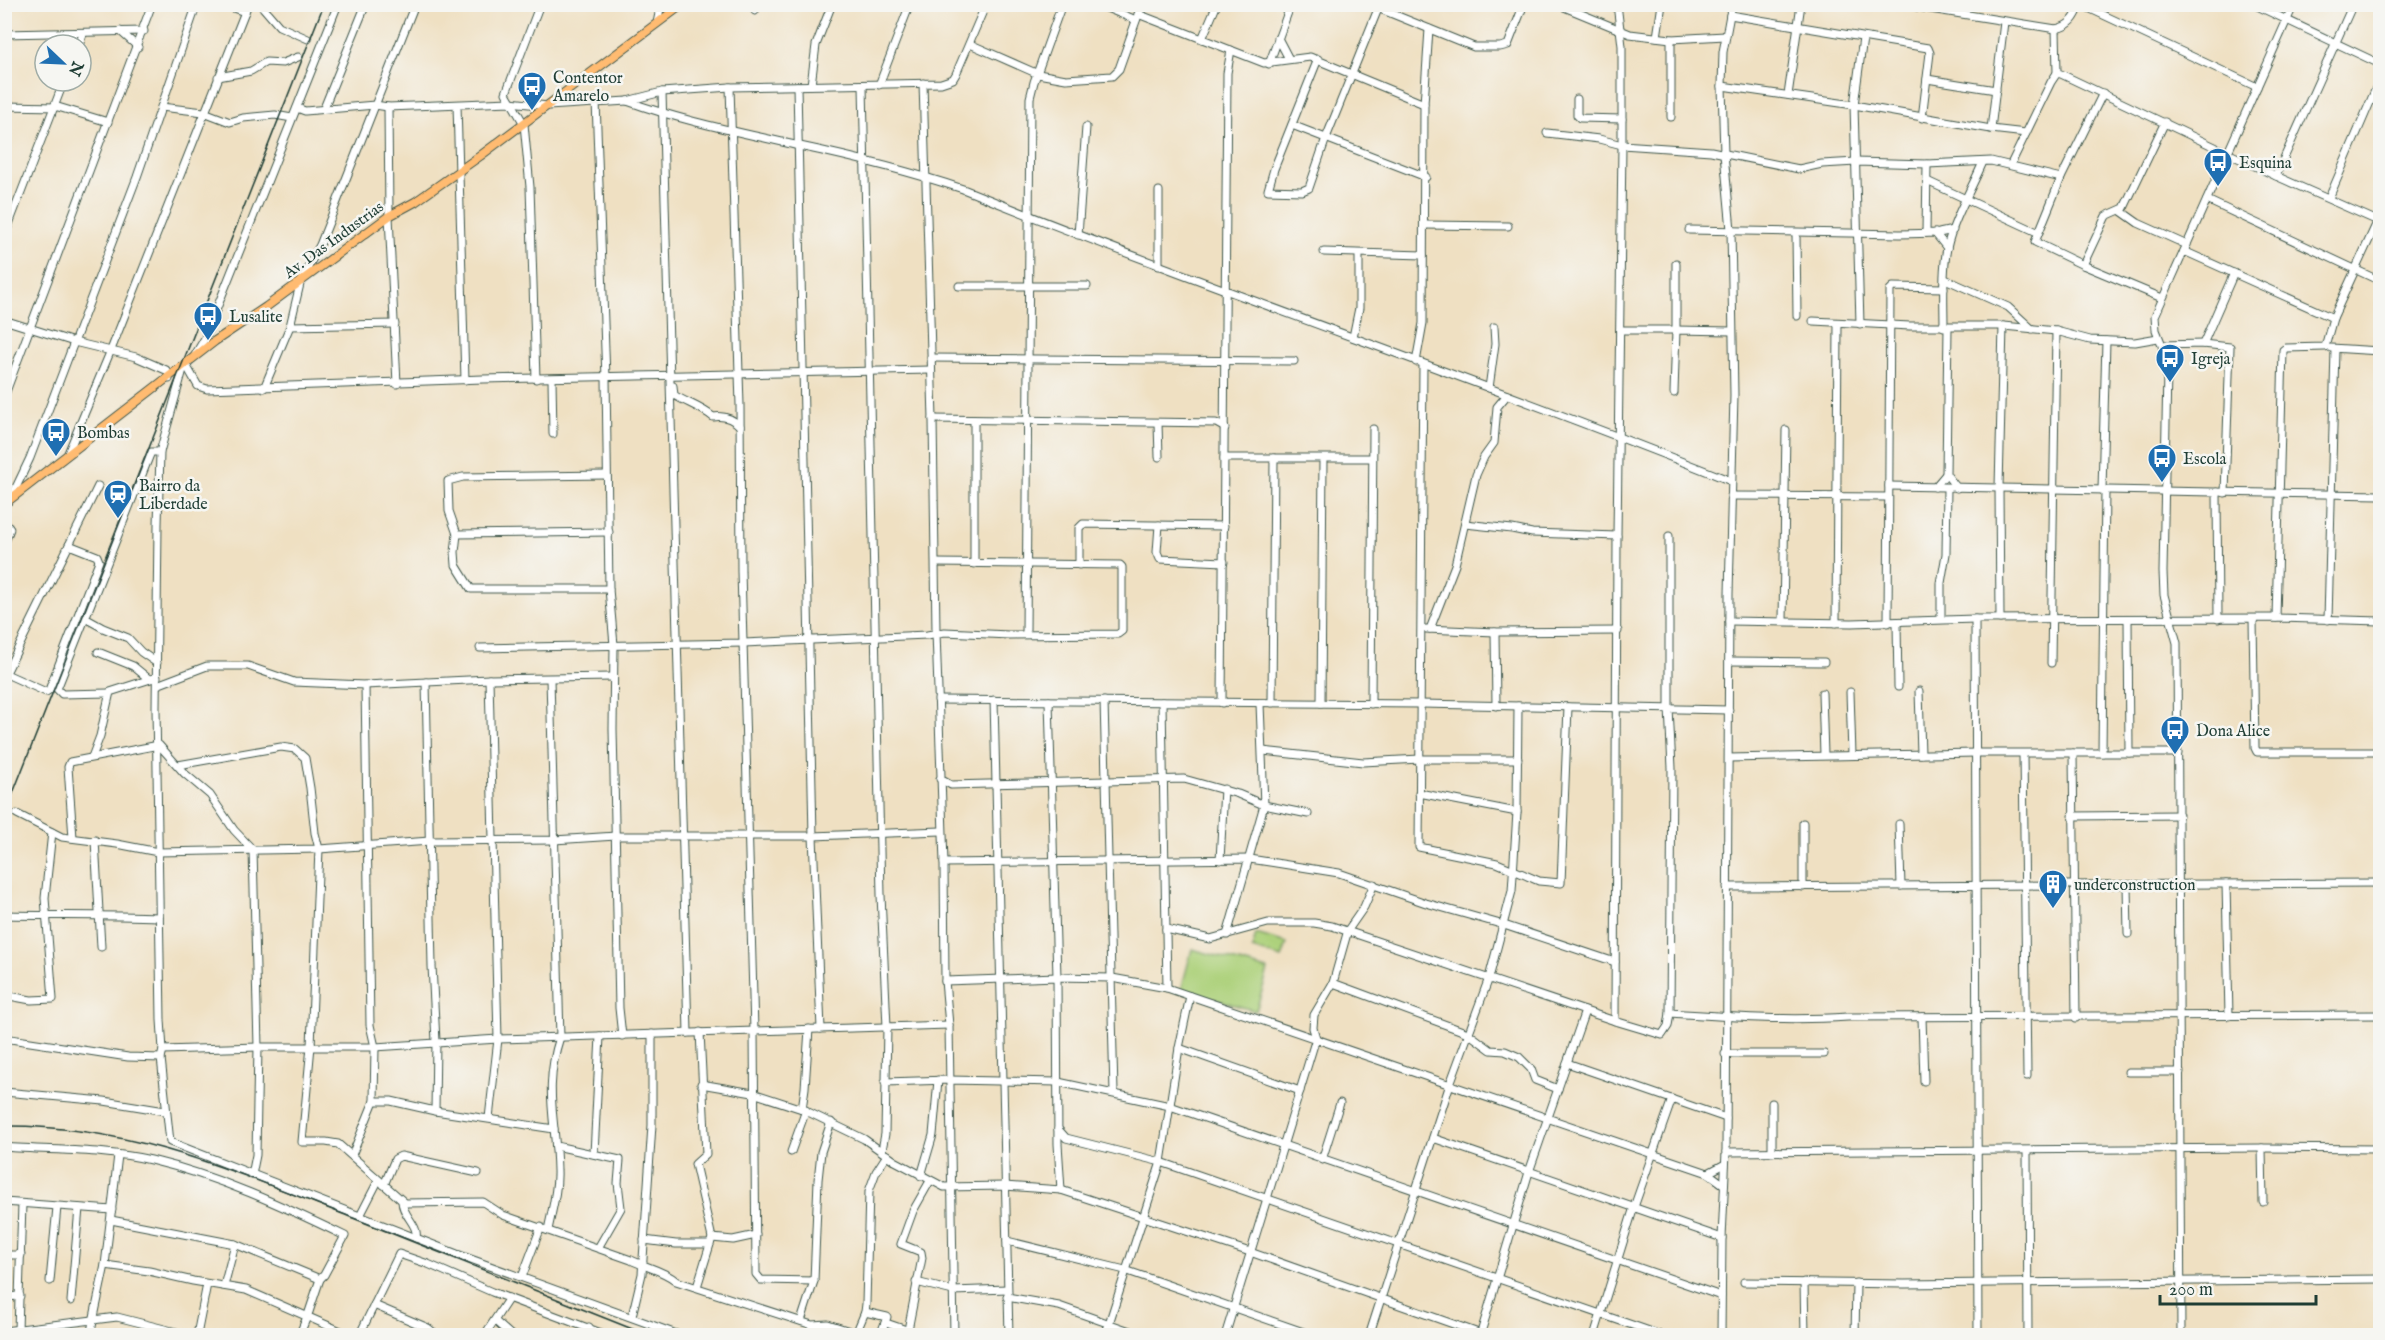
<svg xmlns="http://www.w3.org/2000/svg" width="2385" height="1340" font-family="'IM FELL English',serif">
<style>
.pitch{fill:#add17b;stroke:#668758;stroke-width:1.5}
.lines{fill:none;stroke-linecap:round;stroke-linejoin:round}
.minor-casing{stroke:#3e5549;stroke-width:9}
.major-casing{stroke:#3e5549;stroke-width:10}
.minor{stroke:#fff;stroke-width:7}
.major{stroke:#ffbb71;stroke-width:8}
.rail{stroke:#1f3d34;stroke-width:1.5}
.labels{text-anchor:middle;stroke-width:5;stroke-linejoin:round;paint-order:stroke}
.poi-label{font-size:16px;fill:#1f3d34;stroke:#f6f6f2;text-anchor:start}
.street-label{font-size:16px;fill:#1f3d34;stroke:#f6f6f2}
</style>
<rect width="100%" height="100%" fill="#f6f6f2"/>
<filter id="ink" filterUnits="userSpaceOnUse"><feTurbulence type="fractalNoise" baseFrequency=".0167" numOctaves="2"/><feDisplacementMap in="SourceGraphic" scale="12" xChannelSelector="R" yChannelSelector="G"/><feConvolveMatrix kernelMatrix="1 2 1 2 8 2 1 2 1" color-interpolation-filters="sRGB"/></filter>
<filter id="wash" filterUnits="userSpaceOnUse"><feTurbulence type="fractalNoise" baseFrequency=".008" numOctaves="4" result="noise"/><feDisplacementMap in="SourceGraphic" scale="24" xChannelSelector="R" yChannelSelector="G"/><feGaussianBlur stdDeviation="1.35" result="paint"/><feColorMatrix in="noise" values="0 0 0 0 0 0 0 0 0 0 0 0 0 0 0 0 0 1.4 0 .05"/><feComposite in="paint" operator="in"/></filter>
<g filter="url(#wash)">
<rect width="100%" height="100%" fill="#efe0c2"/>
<g class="pitch">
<polygon points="1256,934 1287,943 1282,958 1252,949"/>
<polygon points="1192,949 1268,970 1256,1011 1181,990"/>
</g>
</g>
<g filter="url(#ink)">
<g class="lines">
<g class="minor-casing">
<g id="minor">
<polyline points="221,4 245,12"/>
<polyline points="260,4 279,26 308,39"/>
<polyline points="1097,4 1136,20"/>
<polyline points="1368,4 1474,47 1500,47 1508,45 1524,4"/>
<polyline points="1557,4 1630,34 1671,39 1725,36"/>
<path d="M1899,4L2056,29C2070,26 2076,18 2080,5"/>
<polyline points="2080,4 2257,87"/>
<polyline points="2253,4 2380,64"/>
<polyline points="755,11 757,4"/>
<polyline points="1138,14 1264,63 1310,57 1424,104"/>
<polyline points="1730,15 1928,48 1930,53 1922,118"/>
<polyline points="657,23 661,4"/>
<polyline points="2056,29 2057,73"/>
<polyline points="120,31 138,47"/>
<polyline points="4,34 144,31"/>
<polyline points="1657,37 1662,4"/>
<polyline points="1278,38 1289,59"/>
<polyline points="1202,39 1217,4"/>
<polyline points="1671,39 1671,117"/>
<polyline points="970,44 1038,74 1066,79 1112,76 1119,69 1142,4"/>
<polyline points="79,45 83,34"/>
<polyline points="1318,59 1274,169 1268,190 1302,191 1309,188 1326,138 1380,4"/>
<polyline points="1269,64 1291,4"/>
<polyline points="218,77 251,71 266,62 283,63 298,57"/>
<polyline points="1927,79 1996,90"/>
<polyline points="923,83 933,419 936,632 944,863 945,981 949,1025 954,1336"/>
<polyline points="811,85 816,45 832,4"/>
<polyline points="879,85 910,4"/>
<polyline points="797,86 813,836 821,1029"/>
<polyline points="863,86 881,895 887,1027 885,1134 882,1150"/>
<polyline points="1722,86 1854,105 1991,129 2026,133"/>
<polyline points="730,87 740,405 741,571 754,1031 756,1274 761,1280 814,1281"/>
<polyline points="662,92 688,1033"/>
<polyline points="2103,93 2061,178 2035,242 2083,265 2162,298"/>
<polyline points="1788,95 1801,4"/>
<polyline points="1577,99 1577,115 1580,118 1622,119"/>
<polyline points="596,101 606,378 609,589 614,645 613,729 619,1008 622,1036"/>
<path d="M627,101C682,121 739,132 795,145C852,157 909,171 963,189C1218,292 1477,379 1731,481"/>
<polyline points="457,105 465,380"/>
<polyline points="4,106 58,107 108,122"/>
<polyline points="161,107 204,112 230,122 243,118 275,115 292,118"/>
<polyline points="388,107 389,216 397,384"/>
<polyline points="297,108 305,111 375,105 388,107 510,102 548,106 627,101 662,92 730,87 941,83 953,79 956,74 986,4"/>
<polyline points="324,108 366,4"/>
<polyline points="1292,125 1426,177"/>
<polyline points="1991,129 2004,22"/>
<polyline points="1547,133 1599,139 1622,145 1711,151 1799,169 1822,164 1856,162 1927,164 1991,161 2061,178"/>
<polyline points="2011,164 2051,82 2057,73 2061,74 2276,176 2380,222"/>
<polyline points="2276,176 2353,4"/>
<polyline points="1927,181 2037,232"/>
<polyline points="1159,191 1159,266"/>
<polyline points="2329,198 2380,79"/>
<polyline points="2207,200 2380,281"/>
<polyline points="2121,211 2138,223 2187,245"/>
<polyline points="1424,225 1508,226"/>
<polyline points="1689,230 1900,234 1939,233 1953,230"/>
<polyline points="1926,233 1927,164"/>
<polyline points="1935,233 1947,248"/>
<polyline points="1796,234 1797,316"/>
<polyline points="1078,235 1086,127"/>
<polyline points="4,237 64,81"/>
<polyline points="2184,251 2333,318"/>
<polyline points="1324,252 1423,255"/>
<polyline points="2083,265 2106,216 2124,208 2165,122"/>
<polyline points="1945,279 2008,307 2032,329"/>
<polyline points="959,286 1087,286"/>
<polyline points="4,320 74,342 136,357 166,370 169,374 169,379"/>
<polyline points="1813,321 1910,326 2003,326 2056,331 2090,340 2135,342 2158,338"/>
<polyline points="1860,324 1854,105 1863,38"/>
<polyline points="290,326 395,324"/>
<path d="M1944,327C1944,301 1942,273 1947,248C1953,220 1972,188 1983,162"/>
<polyline points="1948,327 1946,474 1957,488"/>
<polyline points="1620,330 1676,330 1676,263"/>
<polyline points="1353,337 1359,308 1359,254"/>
<polyline points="2203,344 2234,273"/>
<polyline points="2162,345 2203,344 2230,347 2225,493"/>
<polyline points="2331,348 2380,351"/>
<polyline points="195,355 205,338 338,4"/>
<polyline points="931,358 1294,361"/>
<polyline points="1416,362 1423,323 1424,104 1429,29"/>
<polyline points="1423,364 1419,847 1497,863 1539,881 1561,883 1568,707"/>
<polyline points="186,365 198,386 207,389 483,379 931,370"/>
<polyline points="184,366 160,452 158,525 156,708 161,1020 163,1050 161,1058 170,1142 457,1254 682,1336"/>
<polyline points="536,379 530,187 524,124 506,93 540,4"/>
<polyline points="552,379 553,434"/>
<path d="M673,386L674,395C687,403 701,407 713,417C724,415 732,418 740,426"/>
<polyline points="264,388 290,326 301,280 320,245 415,4"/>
<polyline points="1489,388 1495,344 1494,327"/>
<polyline points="1674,393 1676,330 1732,331"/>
<polyline points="4,397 152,4"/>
<polyline points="933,419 1216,423 1225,428"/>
<polyline points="974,420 974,564"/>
<polyline points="1158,423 1159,457"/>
<polyline points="68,453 111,350 248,4"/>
<polyline points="1224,458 1372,458"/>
<polyline points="1889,486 2380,495"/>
<polyline points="1935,487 1946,474"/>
<polyline points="2102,490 2106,341"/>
<polyline points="2217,492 2218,619"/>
<polyline points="1731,496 1888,497"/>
<polyline points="11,498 30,458 137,177 197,4"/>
<polyline points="4,521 10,529 4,544"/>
<polyline points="1465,524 1512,529 1532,533 1617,536"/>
<polyline points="1159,525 1157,552 1160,559 1224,562"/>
<polyline points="609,532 457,534 455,552 456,565 471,589 609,589"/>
<polyline points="457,534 449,511 448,481 463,477 606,475"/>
<polyline points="1079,565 1079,528 1083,524 1224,526"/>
<polyline points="85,618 103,628 128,638 141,652 157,663"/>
<polyline points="2276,618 2283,350 2286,348 2325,347 2333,318 2380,216"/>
<polyline points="1941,619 1941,583 1946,554 1947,488"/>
<polyline points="1975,619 1978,1336"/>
<polyline points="2000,619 1999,487 2003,326"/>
<polyline points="2128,619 2129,753"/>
<polyline points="2253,619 2255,748 2257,752 2380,752"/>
<polyline points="2328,620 2335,349"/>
<polyline points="1729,621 1852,623 1975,619 2276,618 2380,621"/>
<polyline points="1783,621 1786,430"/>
<polyline points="1897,622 1898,687"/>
<polyline points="1836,623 1838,323"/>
<polyline points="1888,623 1890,290 1893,287 1944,288"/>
<polyline points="1426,629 1495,632 1618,631"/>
<polyline points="1430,629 1455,565 1476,475 1484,457 1494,443 1497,407 1507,395"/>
<polyline points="1495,632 1496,706"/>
<polyline points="1026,634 1030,98 1034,82 1062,4"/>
<polyline points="480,648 744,643 927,635 945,632 1009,635 1118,634 1122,631 1122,567 1120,565 936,563"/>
<polyline points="98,652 133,666 149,679"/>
<polyline points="1729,661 1824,662"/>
<polyline points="2051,663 2056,331"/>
<polyline points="4,673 46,692 49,690 99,561 97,556 69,545"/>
<polyline points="4,677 98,486"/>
<polyline points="489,679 498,1039 489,1118"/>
<polyline points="426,682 432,966 436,1041 435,1111"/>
<polyline points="157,685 207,666 248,666 294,682 365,685 489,679 613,677"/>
<polyline points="1919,691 1921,754"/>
<polyline points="1850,692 1852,755"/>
<polyline points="109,693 62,694 57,689 151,452 160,452"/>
<polyline points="1822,693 1824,755"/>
<polyline points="938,700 1421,704 1729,710"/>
<polyline points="994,700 1009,1336"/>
<polyline points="1049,701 1057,977 1058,1144 1061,1190"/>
<polyline points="1104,701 1114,1093"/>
<polyline points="1162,702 1167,988"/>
<polyline points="1222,703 1227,73 1231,50"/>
<polyline points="1272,703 1274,458"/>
<polyline points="1321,703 1323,459"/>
<polyline points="1371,704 1373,429"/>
<polyline points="1263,751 1363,762 1420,759 1518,759"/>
<polyline points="2073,753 2076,1018"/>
<polyline points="2102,753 2105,490"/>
<polyline points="2023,754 2027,1076"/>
<polyline points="92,757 100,736 110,692 157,677"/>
<polyline points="1729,758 1976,753 2178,753"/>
<path d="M178,765L281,747L295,749L305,758L310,788L315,833L319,849L311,1046L302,1142H326L338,1144L405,1203L483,1202L503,1215L631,1260C645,1267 665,1271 676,1281L812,1325L828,1324L856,1333"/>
<polyline points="940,779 951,785 1184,779 1238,794 1264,805 1308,814"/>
<polyline points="1419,793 1517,812"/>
<polyline points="17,814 62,837 117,844 158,852 319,849 430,841 554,840 616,836 813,836 941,831"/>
<polyline points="2073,816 2179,815"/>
<polyline points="1899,824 1901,886"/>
<polyline points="73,838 68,767 70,762 159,745 184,773 210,795 234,830 253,850 258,1047 256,1155 252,1175"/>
<polyline points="95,840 101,947"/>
<polyline points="1220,860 1224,789"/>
<polyline points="4,863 5,863"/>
<polyline points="944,863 1250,859 1339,873 1426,903 1504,925 1615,962"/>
<polyline points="2226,884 2229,1016"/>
<polyline points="2127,885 2128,934"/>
<polyline points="1727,887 2380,883"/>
<polyline points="1803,887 1803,823"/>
<path d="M4,915C56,916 107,915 159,917"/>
<polyline points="1166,929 1210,939 1268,923 1314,923 1332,926 1615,1021 1662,1035 1668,1026 1670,1013 1672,768 1669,708 1669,536"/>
<polyline points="1227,935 1264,805 1260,704"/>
<polyline points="945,981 1057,977 1112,978 1167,988 1708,1173 1723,1184"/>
<polyline points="1333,983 1468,1033 1491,1050 1505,1051 1519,1057 1531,1069 1535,1080 1558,1089"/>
<polyline points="4,995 31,1000 53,999 45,898 52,832"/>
<path d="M1670,1013C1729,1017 1788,1021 1848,1017L2380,1015"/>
<polyline points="1922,1017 1924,1081"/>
<polyline points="1615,1021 1617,536 1622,145 1622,46 1617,4"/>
<polyline points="4,1038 128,1057 161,1058"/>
<polyline points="1179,1048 1300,1091"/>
<polyline points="163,1050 258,1047 375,1047 498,1039 949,1025"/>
<polyline points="1725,1054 1824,1054"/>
<polyline points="1567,1063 1726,1118"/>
<polyline points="2128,1072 2180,1072"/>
<polyline points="885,1082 949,1080 1058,1082 1170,1106 1721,1296"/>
<polyline points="701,1084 753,1093 802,1109 864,1139 895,1161 944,1187 1005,1186 1061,1190 1250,1252 1487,1336"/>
<polyline points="4,1092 104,1101 165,1111"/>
<polyline points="374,1101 391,1101 435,1111 554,1129"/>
<polyline points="1772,1103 1772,1152"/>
<polyline points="802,1109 805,1088 809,1029"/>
<polyline points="1058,1129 1066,1138 1161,1162 1664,1336"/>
<polyline points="1433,1138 1722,1238"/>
<polyline points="556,1146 620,1160 618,1183 621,1208 598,1248"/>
<path d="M4,1147C53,1151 104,1149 151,1160C218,1176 283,1206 345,1236L324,1275L320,1279L309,1312L299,1336"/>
<polyline points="2262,1148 2263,1202"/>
<polyline points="2027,1151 2028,1336"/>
<polyline points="791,1152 806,1110"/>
<polyline points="1726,1152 2262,1148 2380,1149"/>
<polyline points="594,1154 600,1036"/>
<polyline points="352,1155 374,1101 375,1047 370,1025 365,685"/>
<polyline points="1322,1160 1340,1103"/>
<polyline points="1708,1173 1725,1164"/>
<polyline points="921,1176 933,1135 938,1080"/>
<polyline points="384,1185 395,1159 401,1156 478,1173"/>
<path d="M402,1201C402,1215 419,1225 416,1238"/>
<polyline points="4,1202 112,1210"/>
<polyline points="360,1216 378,1181"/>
<polyline points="111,1220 235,1244 320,1279"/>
<path d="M548,1230C552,1210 558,1190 557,1170C556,1119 543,1089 560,1037L550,679"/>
<polyline points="712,1238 733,1240 756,1235"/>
<polyline points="644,1240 676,1244 710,1244"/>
<polyline points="1007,1241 1125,1270 1315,1336"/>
<polyline points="4,1255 21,1255"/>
<polyline points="105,1265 149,1271 193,1281 246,1290 352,1336"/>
<polyline points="522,1277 541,1227"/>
<polyline points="50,1281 57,1207"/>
<polyline points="916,1282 953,1291 1007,1289"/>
<polyline points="1744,1282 1904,1284 2380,1279"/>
<polyline points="1804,1282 1805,1336"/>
<polyline points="224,1286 235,1244"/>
<polyline points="697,1287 712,1238 695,1164 706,1154 700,1032"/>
<polyline points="4,1297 20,1296"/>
<polyline points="1007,1297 1059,1306 1144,1336"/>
<polyline points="71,1301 79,1208"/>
<polyline points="374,1305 428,1328 438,1336"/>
<polyline points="865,1312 887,1317 880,1336"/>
<polyline points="632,1316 642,1274 652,1125 652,1034"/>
<polyline points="495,1321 512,1336"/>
<polyline points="801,1321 814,1281 818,1180 821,1152 831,1122"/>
<polyline points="886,1323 924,1336"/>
<polyline points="18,1330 22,1204"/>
<polyline points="908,1330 922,1258 921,1252 901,1244 913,1211 930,1181"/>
<polyline points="4,1331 117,1317 188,1335 221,1336"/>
<polyline points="197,1335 207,1284"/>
<polyline points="90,1336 105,1265 118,1155"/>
<polyline points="359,1336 399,1254 428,1264 492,1292 609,1336"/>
<polyline points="484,1336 509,1298"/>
<polyline points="582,1336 589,1327"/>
<polyline points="855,1336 865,1312 866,1304 869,1191 876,1172 887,1155"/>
<polyline points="1105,1336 1161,1162 1179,1048 1190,996"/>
<polyline points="1225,1336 1316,1038 1313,1028 1314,1015 1333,983 1348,930 1364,907 1374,884"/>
<polyline points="1369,1336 1450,1084 1489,978 1512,891 1517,812 1518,706"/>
<polyline points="1480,1336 1529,1172 1585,1011"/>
<polyline points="1594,1336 1634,1207 1672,1099"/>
<polyline points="1721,1336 1722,1238 1726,1152 1729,594 1734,395 1731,230 1724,154 1722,86 1723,52 1732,4"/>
<polyline points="1855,1336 1856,1283"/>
<polyline points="2181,1336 2177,643 2164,595 2163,572 2167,372 2162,345 2156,330 2155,316 2294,4"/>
</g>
</g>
<g class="major-casing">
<polyline id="major" points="4,504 215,341 266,307 389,216 415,202 480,156 683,4"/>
</g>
<use href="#minor" class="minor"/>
<use href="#major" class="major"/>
<g class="rail">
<polyline points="4,816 324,4"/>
<path d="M4,1126C135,1125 240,1174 358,1220C455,1259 553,1297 650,1336"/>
</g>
</g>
</g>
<defs>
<g id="bus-pin" transform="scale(1.5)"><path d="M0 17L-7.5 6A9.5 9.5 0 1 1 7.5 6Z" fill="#1f6fb2" stroke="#f6f6f2"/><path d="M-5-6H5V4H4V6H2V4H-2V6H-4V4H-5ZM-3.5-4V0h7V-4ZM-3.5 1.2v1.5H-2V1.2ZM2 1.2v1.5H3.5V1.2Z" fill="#fff"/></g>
<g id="station-pin" transform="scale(1.5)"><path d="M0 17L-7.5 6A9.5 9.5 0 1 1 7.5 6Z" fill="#1f6fb2" stroke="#f6f6f2"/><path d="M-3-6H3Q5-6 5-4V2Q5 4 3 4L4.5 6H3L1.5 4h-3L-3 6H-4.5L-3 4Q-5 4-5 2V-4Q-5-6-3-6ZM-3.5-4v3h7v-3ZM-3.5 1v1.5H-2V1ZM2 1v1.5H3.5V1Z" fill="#fff"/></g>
<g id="building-pin" transform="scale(1.5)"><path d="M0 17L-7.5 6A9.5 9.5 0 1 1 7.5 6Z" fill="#1f6fb2" stroke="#f6f6f2"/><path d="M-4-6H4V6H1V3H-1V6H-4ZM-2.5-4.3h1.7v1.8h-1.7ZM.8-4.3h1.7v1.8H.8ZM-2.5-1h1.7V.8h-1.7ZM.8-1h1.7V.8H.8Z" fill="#fff"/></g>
</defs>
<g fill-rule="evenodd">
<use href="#bus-pin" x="532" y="86"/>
<use href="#bus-pin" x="2218" y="162"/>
<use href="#bus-pin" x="208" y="316"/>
<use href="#bus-pin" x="2170" y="358"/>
<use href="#bus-pin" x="56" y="432"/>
<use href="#bus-pin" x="2162" y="458"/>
<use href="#station-pin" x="118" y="494"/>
<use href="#bus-pin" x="2175" y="730"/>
<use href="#building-pin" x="2053" y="884"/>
</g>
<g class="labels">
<g class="poi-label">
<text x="553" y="83">Contentor<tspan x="553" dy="18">Amarelo</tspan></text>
<text x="2239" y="168">Esquina</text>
<text x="229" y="322">Lusalite</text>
<text x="2191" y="364">Igreja</text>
<text x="77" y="438">Bombas</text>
<text x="2183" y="464">Escola</text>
<text x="139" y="491">Bairro da<tspan x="139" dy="18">Liberdade</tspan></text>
<text x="2196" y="736">Dona Alice</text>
<text x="2074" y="890">underconstruction</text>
</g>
<g class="street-label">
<text transform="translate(333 239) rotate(-36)" y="6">Av. Das Industrias</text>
</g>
</g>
<rect width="2385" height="1340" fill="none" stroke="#f6f6f2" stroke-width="24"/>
<g transform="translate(63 63) rotate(113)"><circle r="28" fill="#f6f6f2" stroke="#a0aca6" stroke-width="1.5"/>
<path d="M0-4.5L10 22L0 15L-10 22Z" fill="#1f6fb2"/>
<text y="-9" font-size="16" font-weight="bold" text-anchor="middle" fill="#1f3d34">N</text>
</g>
<path d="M2160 1295v9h156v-9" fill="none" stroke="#1f3d34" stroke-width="3"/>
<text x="2169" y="1295" font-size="18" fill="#1f3d34" stroke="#f6f6f2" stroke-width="4.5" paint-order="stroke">200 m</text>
</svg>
